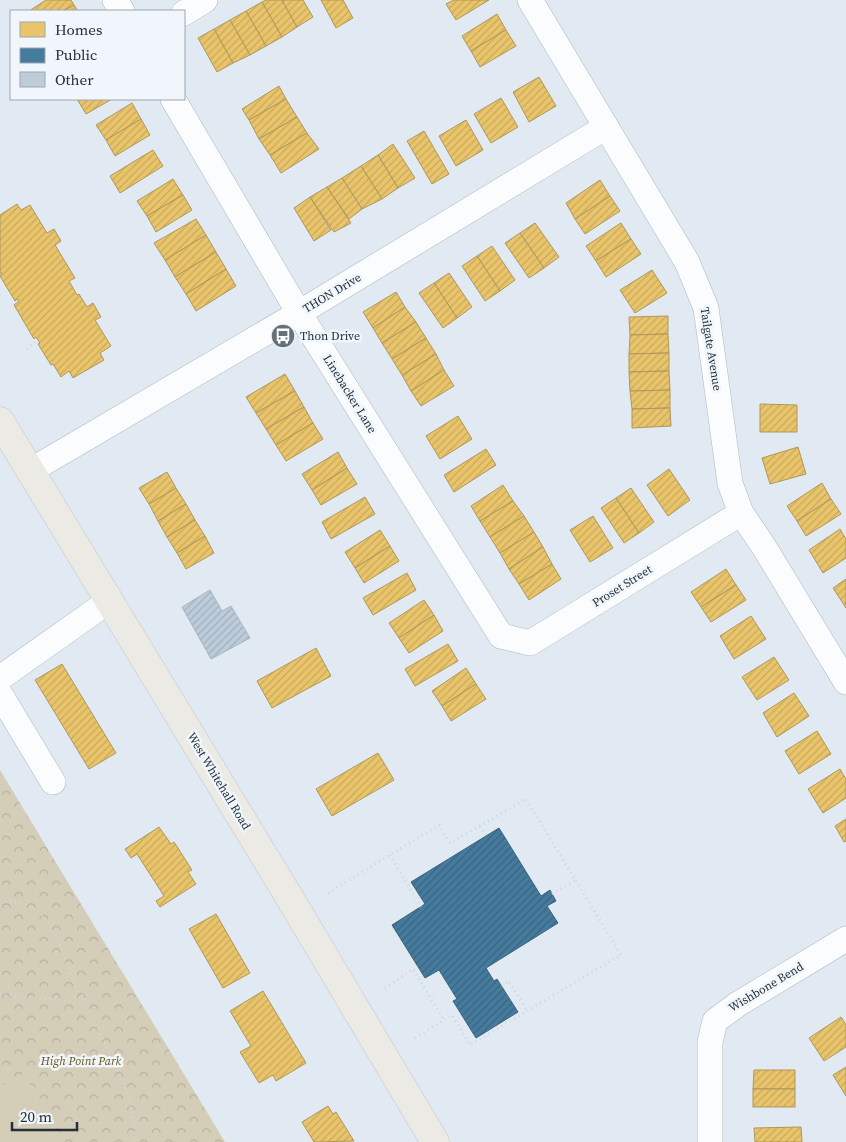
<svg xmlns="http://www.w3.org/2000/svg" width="846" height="1142" font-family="'Source Serif 4',serif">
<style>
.park{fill:url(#park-crowns)}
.pitch{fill:#d4ceb9}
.homes{fill:url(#homes-hatch);stroke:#ae975b}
.public{fill:url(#public-hatch);stroke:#3b647f}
.building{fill:url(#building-hatch);stroke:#abb4bc}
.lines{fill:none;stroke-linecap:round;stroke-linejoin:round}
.minor-casing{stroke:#aeb7bf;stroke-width:26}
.major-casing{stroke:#c1c6cb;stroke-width:29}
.path{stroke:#d3d5d8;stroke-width:3;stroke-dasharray:1 4;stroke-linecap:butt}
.minor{stroke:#fafcfd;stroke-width:25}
.major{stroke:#ebeae4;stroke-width:28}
.labels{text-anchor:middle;stroke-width:5;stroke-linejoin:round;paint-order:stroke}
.street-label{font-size:12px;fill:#242f38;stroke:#f0f6fb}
.poi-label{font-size:12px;fill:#242f38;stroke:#f0f6fb;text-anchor:start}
.park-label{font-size:12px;font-style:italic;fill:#68541b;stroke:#f0f6fb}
</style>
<defs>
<pattern id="park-crowns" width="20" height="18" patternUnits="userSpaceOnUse" patternTransform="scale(1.25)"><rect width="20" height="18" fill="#d4ceb9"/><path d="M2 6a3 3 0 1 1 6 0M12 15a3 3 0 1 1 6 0" fill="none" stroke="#b6b1a0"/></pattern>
<pattern id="homes-hatch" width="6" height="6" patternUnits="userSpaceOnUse" patternTransform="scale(1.25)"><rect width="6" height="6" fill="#e9c46a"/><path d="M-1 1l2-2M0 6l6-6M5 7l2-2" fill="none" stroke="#c8a95d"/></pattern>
<pattern id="public-hatch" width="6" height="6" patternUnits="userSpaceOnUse" patternTransform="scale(1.25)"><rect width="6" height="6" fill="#457b9d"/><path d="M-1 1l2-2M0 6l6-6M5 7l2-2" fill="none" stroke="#396581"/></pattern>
<pattern id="building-hatch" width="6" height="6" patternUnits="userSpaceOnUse" patternTransform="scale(1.25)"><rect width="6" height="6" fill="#bcccda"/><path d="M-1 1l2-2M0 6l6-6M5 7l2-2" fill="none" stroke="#a1b0bc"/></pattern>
</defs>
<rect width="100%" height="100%" fill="#e1eaf2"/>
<polygon class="park" points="0,770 225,1142 0,1142"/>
<polygon class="pitch" points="24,1073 63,1142 0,1142 0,1087"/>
<g class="homes">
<polygon points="46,0 71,0 74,5 63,11 29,11"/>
<polygon points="266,0 282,0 297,27 282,37 262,2"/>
<polygon points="282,0 303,0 313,17 297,27"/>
<polygon points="321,0 343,0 353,18 336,28"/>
<polygon points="454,0 489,0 456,20 446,4"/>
<polygon points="262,2 282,37 266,46 246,11"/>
<polygon points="74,5 78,11 63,11"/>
<polygon points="246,11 266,46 250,55 230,20"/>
<polygon points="497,14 506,30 471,51 462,36"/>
<polygon points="230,20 250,55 233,63 214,29"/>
<polygon points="214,29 233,63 217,72 198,38"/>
<polygon points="506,30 516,46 480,67 471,51"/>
<polygon points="539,77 556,106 529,122 513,92"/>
<polygon points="279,86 286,99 249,120 242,109"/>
<polygon points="501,98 518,127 491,143 474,114"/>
<polygon points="77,99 112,99 86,114"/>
<polygon points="286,99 297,117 259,139 249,120"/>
<polygon points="132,103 141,119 106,140 96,125"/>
<polygon points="297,117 307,133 270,155 259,139"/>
<polygon points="141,119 150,135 115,156 106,140"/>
<polygon points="466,120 483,150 456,166 439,136"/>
<polygon points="424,131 449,174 432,184 407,141"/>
<polygon points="307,133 319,149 281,173 270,155"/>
<polygon points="393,144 415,178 398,188 378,155"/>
<polygon points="153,150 163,166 120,193 110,176"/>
<polygon points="378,155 398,188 382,199 361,166"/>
<polygon points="361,166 382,199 362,209 342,178"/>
<polygon points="342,178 362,209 349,219 327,187"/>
<polygon points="173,179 183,195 147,216 137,201"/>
<polygon points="600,180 610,196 575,219 566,203"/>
<polygon points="327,187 351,223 334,232 310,197"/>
<polygon points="183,195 192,210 156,232 147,216"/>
<polygon points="610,196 620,211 585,234 575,219"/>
<polygon points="310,197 331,230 314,241 294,208"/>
<polygon points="17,204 21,210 30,205 47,233 54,229 61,241 55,245 75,278 69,281 77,295 79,294 87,307 93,303 101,317 95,320 111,346 100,353 104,360 73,378 69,371 61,377 53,364 51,365 38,344 40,343 36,337 34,339 14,305 19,301 18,299 15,301 0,276 2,273 0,273 0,215"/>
<polygon points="196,219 206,235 165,260 154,243"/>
<polygon points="535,223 559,257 544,268 520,233"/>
<polygon points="621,223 631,239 596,261 586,246"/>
<polygon points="520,233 544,268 529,278 505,243"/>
<polygon points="206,235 216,252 175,277 165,260"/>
<polygon points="631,239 641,254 606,277 596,261"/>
<polygon points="492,246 515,280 500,291 477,256"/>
<polygon points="216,252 226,269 186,294 175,277"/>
<polygon points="477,256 500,291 485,301 462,266"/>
<polygon points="226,269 236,286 196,311 186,294"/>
<polygon points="652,270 667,293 635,313 620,290"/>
<polygon points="449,273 472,307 457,318 434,283"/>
<polygon points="434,283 457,318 443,328 419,293"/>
<polygon points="396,292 405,307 373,328 363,312"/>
<polygon points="405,307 416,322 382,343 373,328"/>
<polygon points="668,316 668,334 630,335 629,317"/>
<polygon points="416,322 426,338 392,359 382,343"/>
<polygon points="668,334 669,353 629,354 630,335"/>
<polygon points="426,338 436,354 402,375 392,359"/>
<polygon points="669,353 669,371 629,372 629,354"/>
<polygon points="436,354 444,370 411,391 402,375"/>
<polygon points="444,370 454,386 421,406 411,391"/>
<polygon points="669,371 670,390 630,391 629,372"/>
<polygon points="285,374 295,391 256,413 246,397"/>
<polygon points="670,390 670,408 632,409 630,391"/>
<polygon points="295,391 304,407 266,429 256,413"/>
<polygon points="760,404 797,405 797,432 760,432"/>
<polygon points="304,407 313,423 276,445 266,429"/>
<polygon points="670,408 671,426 632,428 632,409"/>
<polygon points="458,416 472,439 440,459 426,436"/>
<polygon points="313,423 323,439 286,461 276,445"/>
<polygon points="798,447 806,474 770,484 762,458"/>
<polygon points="486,449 496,465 454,492 444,475"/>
<polygon points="338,452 347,468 312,490 302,474"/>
<polygon points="347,468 357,484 321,505 312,490"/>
<polygon points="669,469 690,500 668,516 647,485"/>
<polygon points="167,472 176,488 149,504 139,488"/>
<polygon points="822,483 831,499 797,521 787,506"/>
<polygon points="503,485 513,501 480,521 471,506"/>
<polygon points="176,488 186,504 158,521 149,504"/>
<polygon points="631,488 654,522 639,533 616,498"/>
<polygon points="365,497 375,514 331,539 322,522"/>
<polygon points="616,498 639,533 624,543 601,508"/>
<polygon points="831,499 841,514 806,536 797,521"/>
<polygon points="513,501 524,516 490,537 480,521"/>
<polygon points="186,504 195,520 167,537 158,521"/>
<polygon points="524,516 534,532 500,553 490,537"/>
<polygon points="593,516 613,548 590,562 570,530"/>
<polygon points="195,520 205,536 177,553 167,537"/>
<polygon points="840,529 846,539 846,558 823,573 809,550"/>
<polygon points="380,530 390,546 355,568 345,552"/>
<polygon points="534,532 543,547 509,569 500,553"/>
<polygon points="205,536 214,553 186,569 177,553"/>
<polygon points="390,546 399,561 364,583 355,568"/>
<polygon points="543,547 552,564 519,584 509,569"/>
<polygon points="552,564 561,579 529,600 519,584"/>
<polygon points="726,569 736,585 701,607 691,592"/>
<polygon points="407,573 416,590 373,615 363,598"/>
<polygon points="846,579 846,608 833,588"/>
<polygon points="736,585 746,600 711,622 701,607"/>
<polygon points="424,600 434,615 399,638 389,623"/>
<polygon points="434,615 443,631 409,653 399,638"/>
<polygon points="751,616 766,639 734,659 720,636"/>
<polygon points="448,644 458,661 415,686 405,669"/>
<polygon points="316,648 331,676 272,708 257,681"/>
<polygon points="774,657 789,680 757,700 742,677"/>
<polygon points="62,664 116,753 89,769 35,680"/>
<polygon points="466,668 476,684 442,706 432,691"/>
<polygon points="476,684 486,699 451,721 442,706"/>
<polygon points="794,693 809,716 777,737 763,713"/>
<polygon points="817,731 831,754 799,774 785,751"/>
<polygon points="378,753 394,780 332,816 316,789"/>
<polygon points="840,769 846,779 846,798 823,813 808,789"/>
<polygon points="846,819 846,841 844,842 835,826"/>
<polygon points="159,827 171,844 174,842 192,870 188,872 196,884 160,907 156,901 164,896 137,854 131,858 125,849"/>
<polygon points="216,914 250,973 223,988 189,929"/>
<polygon points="263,991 306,1063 276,1081 273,1075 259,1083 240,1052 251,1046 230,1011"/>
<polygon points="841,1017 846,1025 846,1047 824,1061 809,1038"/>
<polygon points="846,1067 846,1096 833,1075"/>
<polygon points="754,1070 795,1070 795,1089 753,1089"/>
<rect x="753" y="1089" width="42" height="18"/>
<polygon points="328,1106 333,1114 336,1112 354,1141 314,1142 302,1122"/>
<polygon points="801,1127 802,1142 755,1142 754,1128"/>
</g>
<polygon class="public" points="499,828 541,896 550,890 556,901 547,906 558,923 486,968 494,981 497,979 518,1012 476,1038 453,1001 457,999 439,970 425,978 392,925 425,904 411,882"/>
<polygon class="building" points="210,590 222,611 231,606 250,638 211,659 182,607"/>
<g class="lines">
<g class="minor-casing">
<g id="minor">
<polyline points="115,0 122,11"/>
<polyline points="530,0 687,262 706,308 730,483 741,513 764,547 846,682"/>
<polyline points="184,13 205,0"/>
<polyline points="173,99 299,313 501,636 530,643 741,513"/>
<polyline points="30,471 299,313 606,127"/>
<polyline points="0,678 109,601"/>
<polyline points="0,694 53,782"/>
<polyline points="710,1142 710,1042 715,1021 738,1004 846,939"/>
</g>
</g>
<g class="major-casing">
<polyline id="major" points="0,421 291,900 435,1142"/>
</g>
<g class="path">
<polyline points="27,349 38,340"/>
<polyline points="480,826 486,836"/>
<polyline points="390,855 421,907"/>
<polyline points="328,893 439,825 450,843 526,799 621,955 470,1045 452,1015 415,1038"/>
<polyline points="552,894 575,880"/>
<path d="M0,901C48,899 55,935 70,971C74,982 80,992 86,1003"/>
<polyline points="502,986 509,981 527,1011"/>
<polyline points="385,988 413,969 444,1020"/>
<polyline points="0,994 86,1003 127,1090 132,1110 136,1142"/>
</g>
<use href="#minor" class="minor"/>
<use href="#major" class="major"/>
</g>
<defs>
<g id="bus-disc" transform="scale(1.25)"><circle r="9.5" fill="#667079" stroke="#f0f6fb"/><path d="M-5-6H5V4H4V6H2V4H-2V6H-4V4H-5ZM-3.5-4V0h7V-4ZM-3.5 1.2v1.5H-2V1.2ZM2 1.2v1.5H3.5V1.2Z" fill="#fff"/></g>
</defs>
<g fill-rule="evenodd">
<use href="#bus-disc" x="283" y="336"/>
</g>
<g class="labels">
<g class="street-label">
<text transform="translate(332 293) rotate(-31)" y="4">THON Drive</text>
<text transform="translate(711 349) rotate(81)" y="4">Tailgate Avenue</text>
<text transform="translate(350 394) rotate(58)" y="4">Linebacker Lane</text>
<text transform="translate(622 586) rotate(-32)" y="4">Proset Street</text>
<text transform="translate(219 781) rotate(59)" y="4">West Whitehall Road</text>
<text transform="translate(766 987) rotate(-31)" y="4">Wishbone Bend</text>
</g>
<g class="poi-label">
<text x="300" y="340">Thon Drive</text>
</g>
<g class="park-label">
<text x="81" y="1065">High Point Park</text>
</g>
</g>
<rect x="10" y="10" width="175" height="90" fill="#f0f6fb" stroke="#9ea6ad"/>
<rect x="20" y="22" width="25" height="15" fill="#e9c46a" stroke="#9ea6ad"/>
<text x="55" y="35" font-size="15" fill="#242f38">Homes</text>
<rect x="20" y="48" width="25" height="15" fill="#457b9d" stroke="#9ea6ad"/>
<text x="55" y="60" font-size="15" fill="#242f38">Public</text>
<rect x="20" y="72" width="25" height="15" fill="#bcccda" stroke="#9ea6ad"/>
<text x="55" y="85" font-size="15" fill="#242f38">Other</text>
<path d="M12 1122v8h65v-8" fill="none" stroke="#242f38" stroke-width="2.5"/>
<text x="20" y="1122" font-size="15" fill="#242f38" stroke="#f0f6fb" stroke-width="4" paint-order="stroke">20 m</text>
</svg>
